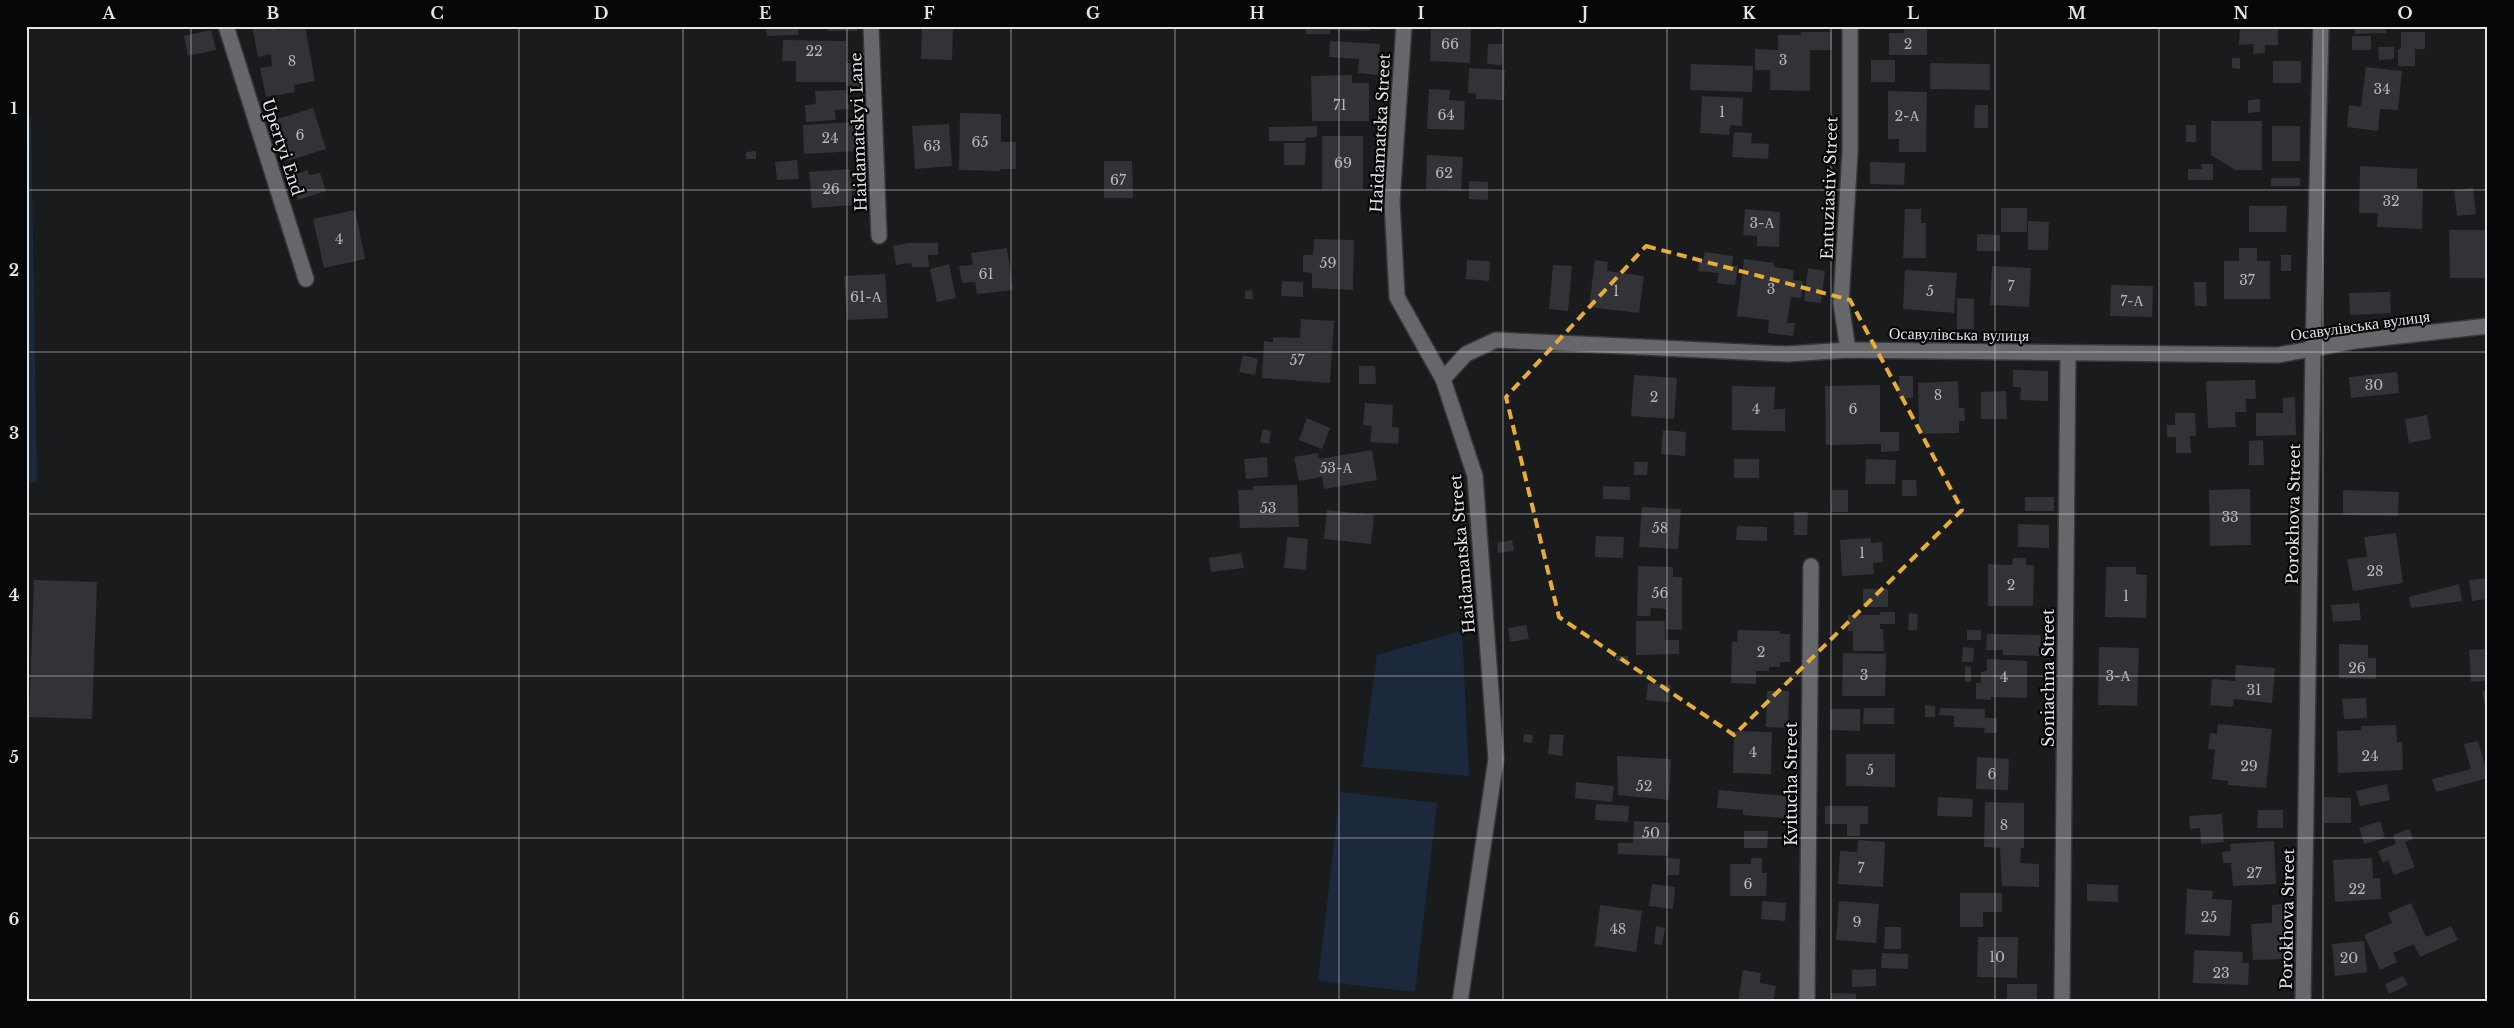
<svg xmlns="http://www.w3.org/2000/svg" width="2514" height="1028" font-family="'Libre Baskerville',serif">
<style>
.green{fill:#1c293d}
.building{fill:#313336}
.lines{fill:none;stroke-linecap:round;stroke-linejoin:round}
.street-casing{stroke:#363739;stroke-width:18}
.street{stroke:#65676a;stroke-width:15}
.marked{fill:none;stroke:#e8ac37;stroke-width:4;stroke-dasharray:10 6;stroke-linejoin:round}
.grid{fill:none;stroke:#e2e3e5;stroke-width:1;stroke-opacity:0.55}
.labels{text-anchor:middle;stroke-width:4.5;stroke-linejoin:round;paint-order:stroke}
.number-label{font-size:14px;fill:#b6b7b9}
.street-label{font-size:16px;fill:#e2e3e5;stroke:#050607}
.neatline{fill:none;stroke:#e2e3e5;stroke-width:2}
.grid-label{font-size:16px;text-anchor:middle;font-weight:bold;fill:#e2e3e5}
</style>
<rect width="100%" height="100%" fill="#191b1d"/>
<g class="green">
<polygon points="26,114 31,119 37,482 26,484"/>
<polygon points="1462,631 1469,776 1362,767 1377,655"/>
<polygon points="1340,792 1437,803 1415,992 1318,981"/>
</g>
<g class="building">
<polygon points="252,26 276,26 277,30 305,26 315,81 294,85 295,92 266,97 260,68 272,66 271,54 258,57"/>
<polygon points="766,26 798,26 798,35 767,36"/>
<rect x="828" y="26" width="29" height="5"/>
<polygon points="922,26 953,26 952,60 921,59"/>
<polygon points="1306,26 1370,26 1370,31 1330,30 1330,34 1306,34"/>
<polygon points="1431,26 1471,26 1470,63 1430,61"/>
<polygon points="1904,26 1927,26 1927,55 1889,55 1889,33 1904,33"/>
<polygon points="2240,26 2278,26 2278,45 2265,45 2265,53 2253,54 2254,44 2239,45"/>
<polygon points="2355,26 2386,26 2386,33 2355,34"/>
<polygon points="211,30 216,50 188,56 184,36"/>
<polygon points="1801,32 1832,32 1832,50 1810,50 1810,91 1770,90 1770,70 1755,70 1755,49 1778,50 1778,35 1801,35"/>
<polygon points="2401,32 2425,32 2425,49 2415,49 2415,66 2398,66 2398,49 2401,49"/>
<rect x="2352" y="36" width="19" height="14"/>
<polygon points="783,40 846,41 846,63 862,63 861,86 846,86 846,82 796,82 796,61 782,61"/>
<polygon points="1330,41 1380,44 1378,75 1358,73 1359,59 1329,57"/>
<polygon points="1488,44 1503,44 1502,65 1487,64"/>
<polygon points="2378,47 2394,47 2394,59 2379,60"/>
<polygon points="2232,58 2240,58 2240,69 2232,68"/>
<rect x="1871" y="60" width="24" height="22"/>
<rect x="2273" y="61" width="28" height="22"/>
<polygon points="1930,63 1990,64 1990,90 1930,89"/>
<polygon points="1691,64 1753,66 1752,92 1690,90"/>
<polygon points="2366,67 2402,71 2398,110 2380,109 2378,131 2347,127 2349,105 2361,107"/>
<polygon points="1469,68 1505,70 1504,100 1476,99 1476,94 1468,93"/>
<polygon points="1352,75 1352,83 1369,83 1369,121 1312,121 1311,76"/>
<polygon points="1429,89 1450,90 1449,100 1465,101 1464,130 1427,129"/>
<polygon points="847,90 849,109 835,110 836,120 806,122 805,105 816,104 815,91"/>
<polygon points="1888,91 1927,92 1926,152 1899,152 1899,139 1888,139"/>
<polygon points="1702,96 1743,98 1742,126 1730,125 1729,135 1700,133"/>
<polygon points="2260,99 2260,112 2248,113 2248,100"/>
<polygon points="1975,105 1988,105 1988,128 1974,128"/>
<polygon points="313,108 326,149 287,161 274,120"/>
<polygon points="960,113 1001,114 1001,142 1016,142 1016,169 1000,169 1000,171 959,170"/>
<polygon points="2211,121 2262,121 2262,170 2235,170 2211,155"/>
<polygon points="856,122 858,151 804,154 803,125"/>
<polygon points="949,124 952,166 915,169 912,126"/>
<rect x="2186" y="125" width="10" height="17"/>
<polygon points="1317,126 1317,137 1305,138 1305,141 1269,141 1269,127"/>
<rect x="2272" y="126" width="28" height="35"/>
<polygon points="1734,132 1752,133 1751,143 1769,144 1768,159 1732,157"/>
<rect x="1322" y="136" width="41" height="53"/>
<polygon points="1284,143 1306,143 1305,165 1284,165"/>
<polygon points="756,151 756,159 746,159 746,152"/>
<polygon points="1427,155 1463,157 1461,191 1426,189"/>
<polygon points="797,160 799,179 777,180 775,162"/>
<polygon points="1104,161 1132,161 1133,198 1104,198"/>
<polygon points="1870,162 1905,163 1904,185 1870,184"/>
<polygon points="2201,164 2213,164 2213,180 2188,180 2188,169 2202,169"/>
<polygon points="2360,166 2417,169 2417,188 2423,189 2422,229 2377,227 2378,213 2359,213"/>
<polygon points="850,169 853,205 812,208 809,172"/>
<polygon points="308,170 309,175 320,173 326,191 298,200 291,176"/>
<rect x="2271" y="178" width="29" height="8"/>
<polygon points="1469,181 1488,182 1488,200 1469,199"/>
<polygon points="2473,188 2476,214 2457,216 2454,190"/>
<polygon points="2249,206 2287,206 2286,232 2249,232"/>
<rect x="2001" y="208" width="26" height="24"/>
<polygon points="1745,209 1780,212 1779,247 1757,246 1757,236 1743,235"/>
<polygon points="1905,209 1921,209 1921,223 1926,223 1926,258 1903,258"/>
<polygon points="355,210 365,259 324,268 313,219"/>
<polygon points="2028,221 2049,222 2048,250 2028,250"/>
<polygon points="2449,230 2487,230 2487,278 2450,278"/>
<polygon points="1977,234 2000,235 2000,251 1977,251"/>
<polygon points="1314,239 1354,240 1353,290 1312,288 1312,273 1303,272 1303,255 1313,255"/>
<polygon points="908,243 938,243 938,255 928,255 929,267 912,267 911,263 896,265 893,246"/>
<polygon points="1007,248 1013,290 977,294 975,282 962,283 959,266 973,265 971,253"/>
<polygon points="2239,248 2257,248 2257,261 2270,261 2270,299 2224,299 2224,261 2239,261"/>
<polygon points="1705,252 1733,256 1732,266 1738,266 1735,285 1717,283 1719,273 1698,271 1699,261 1703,262"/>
<rect x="2281" y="255" width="10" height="16"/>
<polygon points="1744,259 1774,263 1774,267 1794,270 1793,280 1803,281 1801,298 1791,297 1787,323 1795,323 1793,336 1768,333 1769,320 1737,316"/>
<polygon points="1467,260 1490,261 1489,281 1466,279"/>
<polygon points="1595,260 1608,262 1607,271 1644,276 1639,313 1589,307"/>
<polygon points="949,264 956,298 937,302 930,269"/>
<polygon points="1553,265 1572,266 1568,311 1549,309"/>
<polygon points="1992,266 2031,268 2029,307 1990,305"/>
<polygon points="1808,268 1825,271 1821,303 1804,301"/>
<polygon points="1905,270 1957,273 1954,313 1903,309"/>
<polygon points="885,274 888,318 847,320 844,276"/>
<polygon points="1282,281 1303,282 1303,297 1281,296"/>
<polygon points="2194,282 2206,282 2207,306 2195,306"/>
<polygon points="2111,285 2153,286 2152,317 2110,316"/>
<polygon points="1252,290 1253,299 1245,299 1245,291"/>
<polygon points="2390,292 2391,313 2350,315 2349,293"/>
<polygon points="1957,298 1974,299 1974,329 1957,329"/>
<polygon points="1301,319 1334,321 1330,383 1262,378 1264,341 1273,342 1273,337 1300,338"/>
<polygon points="1243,355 1258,359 1255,375 1239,372"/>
<polygon points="1359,366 1375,366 1376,384 1359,384"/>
<polygon points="2013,370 2048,371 2048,401 2020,400 2021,387 2013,387"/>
<polygon points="2397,372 2399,393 2351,398 2349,377"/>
<polygon points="1634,375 1677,378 1674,419 1631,416"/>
<rect x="1899" y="376" width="14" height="22"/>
<polygon points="2255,380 2256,399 2246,399 2246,412 2235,412 2236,427 2208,428 2206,381"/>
<polygon points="1958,381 1959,408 1964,408 1965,421 1959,421 1959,433 1919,434 1918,383"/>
<polygon points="1880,385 1880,432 1899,432 1899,451 1881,452 1881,444 1826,445 1825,386"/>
<polygon points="1732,386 1775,387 1774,409 1785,409 1785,431 1732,430"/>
<polygon points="2006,391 2007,419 1981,419 1981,392"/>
<polygon points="2295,397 2296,435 2256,436 2256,413 2283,413 2283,398"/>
<polygon points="1365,403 1393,405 1392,427 1399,428 1398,444 1370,442 1372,426 1363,425"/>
<polygon points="2175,413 2195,413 2196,436 2190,436 2191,453 2176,453 2176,437 2167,437 2167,425 2175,425"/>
<polygon points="2427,415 2431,439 2409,443 2405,419"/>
<polygon points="1307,418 1330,428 1322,449 1299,440"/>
<polygon points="1263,429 1271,431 1269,444 1260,442"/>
<polygon points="1663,430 1686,432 1685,456 1661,454"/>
<polygon points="2263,440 2264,465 2249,465 2249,441"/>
<polygon points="1372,450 1377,480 1324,489 1322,477 1299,481 1294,457 1318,453 1319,459"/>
<polygon points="1267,457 1268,477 1246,479 1244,459"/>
<rect x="1734" y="459" width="25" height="19"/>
<polygon points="1866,459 1896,460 1895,484 1865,484"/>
<polygon points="1634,462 1648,462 1647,475 1634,475"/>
<polygon points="1902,480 1916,480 1917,496 1902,496"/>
<polygon points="1297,485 1299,527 1240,528 1238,490 1253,490 1253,486"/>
<polygon points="1603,486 1630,487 1630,500 1603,499"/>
<polygon points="2250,489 2251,545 2210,546 2209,490"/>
<polygon points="1832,490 1848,490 1848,512 1831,512"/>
<polygon points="2343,490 2399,492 2398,516 2343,515"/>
<rect x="2025" y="497" width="29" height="14"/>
<polygon points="1642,507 1681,509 1678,549 1639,547"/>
<polygon points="1327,510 1374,515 1371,544 1324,539"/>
<polygon points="1794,512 1808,512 1807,535 1794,535"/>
<polygon points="2018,524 2049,525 2049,548 2018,547"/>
<polygon points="1737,526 1767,527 1767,541 1736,540"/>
<polygon points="2396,533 2403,583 2353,591 2347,559 2367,557 2364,537"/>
<polygon points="1596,536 1624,537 1623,558 1595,557"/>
<polygon points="1287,537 1308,539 1306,570 1284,568"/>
<polygon points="1871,538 1871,543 1882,542 1883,562 1873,563 1874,574 1842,576 1840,540"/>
<polygon points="1512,540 1514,551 1498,553 1497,543"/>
<polygon points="1241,553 1244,568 1211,572 1209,558"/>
<polygon points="2013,558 2026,558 2026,565 2034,565 2033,606 1988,606 1988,564 2012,565"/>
<polygon points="1638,566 1673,567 1673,577 1682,577 1682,630 1666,629 1666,609 1651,608 1650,616 1637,616"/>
<polygon points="2106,567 2136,567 2136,574 2147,575 2146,618 2105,617"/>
<polygon points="2488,578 2488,599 2472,601 2469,580"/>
<polygon points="34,580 97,582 92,719 29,717"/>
<polygon points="2459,584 2462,601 2411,608 2409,597"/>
<rect x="1863" y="589" width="25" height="18"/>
<polygon points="2359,603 2361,620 2333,622 2331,605"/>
<polygon points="1880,612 1895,612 1895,624 1880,624 1880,629 1883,629 1884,651 1853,651 1853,631 1848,631 1848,615 1880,615"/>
<polygon points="1909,613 1918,614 1917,630 1908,630"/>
<polygon points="1636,621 1665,621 1665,640 1679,640 1679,654 1636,655"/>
<polygon points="1526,625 1529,639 1510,642 1508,628"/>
<polygon points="1738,630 1780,631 1780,634 1790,634 1790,662 1780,662 1780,667 1769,667 1769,671 1756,671 1756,684 1731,683 1732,642 1737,642"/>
<rect x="1967" y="630" width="14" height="10"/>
<polygon points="1987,634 2041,635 2040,656 2003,655 2003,650 1986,650"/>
<polygon points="2339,644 2368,645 2368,658 2376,658 2376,679 2339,678"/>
<polygon points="1963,647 1974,648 1973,662 1962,662"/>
<polygon points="2099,647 2139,648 2137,706 2098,705"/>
<polygon points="2488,649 2488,681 2471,682 2469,650"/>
<polygon points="1843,653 1886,654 1885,696 1842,696"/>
<polygon points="1616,656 1628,656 1628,662 1616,661"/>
<polygon points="1987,659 2027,661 2027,698 1991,697 1991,700 1976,699 1976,683 1981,683 1981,672 1987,671"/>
<polygon points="2236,665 2275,668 2272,703 2234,699 2233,707 2210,705 2212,679 2235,681"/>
<polygon points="1965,666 1971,667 1971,682 1965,682"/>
<polygon points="1648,683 1671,685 1669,702 1646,700"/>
<polygon points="2488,690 2488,719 2487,719 2482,691"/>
<polygon points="1767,691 1789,691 1788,728 1766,727"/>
<polygon points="2366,698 2367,718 2344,719 2342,699"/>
<polygon points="1925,705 1935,706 1935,717 1925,717"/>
<polygon points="1864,708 1894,708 1894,724 1863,724"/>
<polygon points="1940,708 1985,709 1985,718 1997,718 1997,733 1984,733 1985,728 1954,727 1954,716 1939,715"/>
<polygon points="1830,709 1860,709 1860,731 1830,730"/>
<polygon points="2218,724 2272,729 2266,788 2228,785 2228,781 2212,779 2215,750 2208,749 2210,733 2217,734"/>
<polygon points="2396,725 2397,742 2402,742 2403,770 2338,773 2337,731 2361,730 2361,726"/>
<polygon points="1734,731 1772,732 1771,774 1733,773"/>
<polygon points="1524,734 1533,735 1532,743 1523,742"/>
<polygon points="1550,734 1564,735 1562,756 1548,754"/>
<polygon points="2478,741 2485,765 2488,764 2488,778 2436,792 2432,779 2471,769 2464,744"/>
<polygon points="1846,754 1895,754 1895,787 1846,786"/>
<polygon points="1617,756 1671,759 1669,800 1618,795"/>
<polygon points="1977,757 2009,759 2008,790 1976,789"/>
<polygon points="1576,782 1614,786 1612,802 1575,798"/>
<polygon points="2387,784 2390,800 2360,806 2356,791"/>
<polygon points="1719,790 1787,796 1785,818 1743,815 1743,810 1717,808"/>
<polygon points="1938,797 1973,799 1972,817 1937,816"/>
<polygon points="2324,797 2351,798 2351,823 2324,823"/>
<polygon points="1985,802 2024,803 2024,848 2021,848 2020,863 2039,864 2039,887 2002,886 2000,848 1984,847"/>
<polygon points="1596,804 1629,806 1628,822 1595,820"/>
<polygon points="1825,806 1868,806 1868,824 1860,824 1860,836 1847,836 1847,824 1825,824"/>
<polygon points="2258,810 2283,810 2283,828 2257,828"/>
<polygon points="2222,814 2224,842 2201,844 2200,828 2190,829 2189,816"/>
<polygon points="1634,821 1670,823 1668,856 1618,854 1618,843 1633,843"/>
<polygon points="2380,821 2385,838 2364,844 2359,828"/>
<polygon points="2409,829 2413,839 2405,842 2415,867 2394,875 2388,860 2383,863 2378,851 2396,844 2393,835"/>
<polygon points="1744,831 1768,831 1767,848 1744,848"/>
<polygon points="1858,840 1885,842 1883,887 1838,884 1840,851 1857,852"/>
<polygon points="2274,841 2276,884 2233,886 2231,863 2223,863 2222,852 2231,851 2230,844"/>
<polygon points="1667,858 1680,859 1679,875 1667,875"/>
<polygon points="1751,858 1762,858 1762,873 1767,873 1766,896 1730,896 1730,864 1751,864"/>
<polygon points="2372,858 2373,878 2380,878 2381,899 2335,902 2333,860"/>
<polygon points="1652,884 1675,887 1673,909 1649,906"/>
<polygon points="2087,884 2118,885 2118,902 2087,901"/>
<polygon points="2187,889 2213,891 2212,899 2232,900 2230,936 2185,934"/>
<polygon points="1960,893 2002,893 2002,912 1983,912 1983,927 1960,927"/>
<polygon points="1762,901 1786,903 1785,921 1761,919"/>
<polygon points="1839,901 1879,904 1876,943 1836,940"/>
<polygon points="2411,903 2426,937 2451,926 2458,940 2420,957 2414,944 2393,953 2397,962 2380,970 2364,935 2392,923 2388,913"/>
<polygon points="2282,904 2284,959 2253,960 2251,924 2272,923 2272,905"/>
<polygon points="1600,905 1642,911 1636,952 1595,946"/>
<polygon points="1656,926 1665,928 1662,945 1654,944"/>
<polygon points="1885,927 1901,927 1901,949 1884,949"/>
<polygon points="1978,937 2018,937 2017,978 1977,977"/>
<polygon points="2364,941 2367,972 2335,976 2332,944"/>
<polygon points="2194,950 2243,952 2242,963 2249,963 2248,985 2193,983"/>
<polygon points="1882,953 1908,954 1908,969 1881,968"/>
<polygon points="1876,969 1876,986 1852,987 1852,970"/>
<polygon points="1743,970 1761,973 1760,983 1776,986 1773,1002 1738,1002"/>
<polygon points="2403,976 2408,985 2389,994 2385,984"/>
<rect x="2007" y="984" width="30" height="18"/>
<polygon points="1831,993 1856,994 1856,1002 1831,1002"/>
</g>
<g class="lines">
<g class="street-casing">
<g id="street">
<polyline points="226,26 306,279"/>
<polyline points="871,26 879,236"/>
<polyline points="1404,26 1392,201 1397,297 1443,379 1475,476 1496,759 1460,1002"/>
<polyline points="1848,350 1841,303 1850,152 1850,26"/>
<polyline points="1443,379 1466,354 1496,340 1787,354 1848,350 2278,355 2355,341 2488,326"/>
<polyline points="1807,1002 1811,566"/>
<polyline points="2062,1002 2068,354"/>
<polyline points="2303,1002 2313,349 2321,26"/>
</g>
</g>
<use href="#street" class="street"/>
</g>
<path class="marked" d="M1646,246L1850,300L1962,510L1734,735L1559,617L1506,397Z"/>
<path class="grid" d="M191,26V1002M355,26V1002M519,26V1002M683,26V1002M847,26V1002M1011,26V1002M1175,26V1002M1339,26V1002M1503,26V1002M1667,26V1002M1831,26V1002M1995,26V1002M2159,26V1002M2323,26V1002M26,190H2488M26,352H2488M26,514H2488M26,676H2488M26,838H2488"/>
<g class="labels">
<g class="number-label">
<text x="1450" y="49">66</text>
<text x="1908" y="49">2</text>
<text x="814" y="56">22</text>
<text x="1783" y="65">3</text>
<text x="292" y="66">8</text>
<text x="2382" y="94">34</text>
<text x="1340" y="110">71</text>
<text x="1722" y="117">1</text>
<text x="1446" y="120">64</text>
<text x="1907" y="121">2-А</text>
<text x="300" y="140">6</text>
<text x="830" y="143">24</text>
<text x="980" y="147">65</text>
<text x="932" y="151">63</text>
<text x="1343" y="168">69</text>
<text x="1444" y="178">62</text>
<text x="1118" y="185">67</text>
<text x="831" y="194">26</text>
<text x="2391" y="206">32</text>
<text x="1762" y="228">3-А</text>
<text x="339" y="244">4</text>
<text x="1328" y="268">59</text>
<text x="986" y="279">61</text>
<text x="2247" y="285">37</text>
<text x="2011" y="291">7</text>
<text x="1771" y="294">3</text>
<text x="1616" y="296">1</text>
<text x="1930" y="296">5</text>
<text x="866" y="302">61-А</text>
<text x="2132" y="306">7-А</text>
<text x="1297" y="365">57</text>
<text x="2374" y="390">30</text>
<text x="1938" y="400">8</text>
<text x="1654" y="402">2</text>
<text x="1756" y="414">4</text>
<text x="1853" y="414">6</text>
<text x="1336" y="473">53-А</text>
<text x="1268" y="513">53</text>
<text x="2230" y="522">33</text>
<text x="1660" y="533">58</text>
<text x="1862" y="558">1</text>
<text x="2375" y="576">28</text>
<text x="2011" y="590">2</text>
<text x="1660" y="598">56</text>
<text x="2126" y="601">1</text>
<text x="1761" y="657">2</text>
<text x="2357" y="673">26</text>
<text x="1864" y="680">3</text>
<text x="2118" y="681">3-А</text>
<text x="2004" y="682">4</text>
<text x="2254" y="695">31</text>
<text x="1753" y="757">4</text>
<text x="2370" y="761">24</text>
<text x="2249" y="771">29</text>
<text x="1870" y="775">5</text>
<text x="1992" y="779">6</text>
<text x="1644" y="791">52</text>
<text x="2004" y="830">8</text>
<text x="1651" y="838">50</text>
<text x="1861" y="873">7</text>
<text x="2254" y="878">27</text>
<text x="1748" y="889">6</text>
<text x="2357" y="894">22</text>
<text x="2209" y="922">25</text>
<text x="1857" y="927">9</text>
<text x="1618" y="934">48</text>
<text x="1997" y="962">10</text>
<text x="2349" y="963">20</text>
<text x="2221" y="978">23</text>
</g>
<g class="street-label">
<text transform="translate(858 132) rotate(-92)" y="6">Haidamatskyi Lane</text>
<text transform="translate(1380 133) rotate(-87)" y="6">Haidamatska Street</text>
<text transform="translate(283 147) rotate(72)" y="6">Upertyi End</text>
<text transform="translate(1829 188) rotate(-88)" y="6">Entuziastiv Street</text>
<text transform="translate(2360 325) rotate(-8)" y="6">Осавулівська вулиця</text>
<text transform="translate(1959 334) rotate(1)" y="6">Осавулівська вулиця</text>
<text transform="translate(2293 514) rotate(-89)" y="6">Porokhova Street</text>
<text transform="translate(1462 554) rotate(-95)" y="6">Haidamatska Street</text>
<text transform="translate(2048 678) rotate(-90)" y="6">Soniachna Street</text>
<text transform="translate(1791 784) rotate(-90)" y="6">Kvitucha Street</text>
<text transform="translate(2287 919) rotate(-89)" y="6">Porokhova Street</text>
</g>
</g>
<rect width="2514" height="1028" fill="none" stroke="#050607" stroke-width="55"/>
<rect x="28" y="28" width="2458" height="972" class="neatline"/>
<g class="grid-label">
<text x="109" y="19">A</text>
<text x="273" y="19">B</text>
<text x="437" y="19">C</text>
<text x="601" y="19">D</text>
<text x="765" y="19">E</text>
<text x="929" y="19">F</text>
<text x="1093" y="19">G</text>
<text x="1257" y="19">H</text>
<text x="1421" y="19">I</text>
<text x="1585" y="19">J</text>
<text x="1749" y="19">K</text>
<text x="1913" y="19">L</text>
<text x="2077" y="19">M</text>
<text x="2241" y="19">N</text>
<text x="2405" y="19">O</text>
<text x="14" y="114">1</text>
<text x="14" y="276">2</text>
<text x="14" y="439">3</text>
<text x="14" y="601">4</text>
<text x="14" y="763">5</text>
<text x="14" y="925">6</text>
</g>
</svg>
